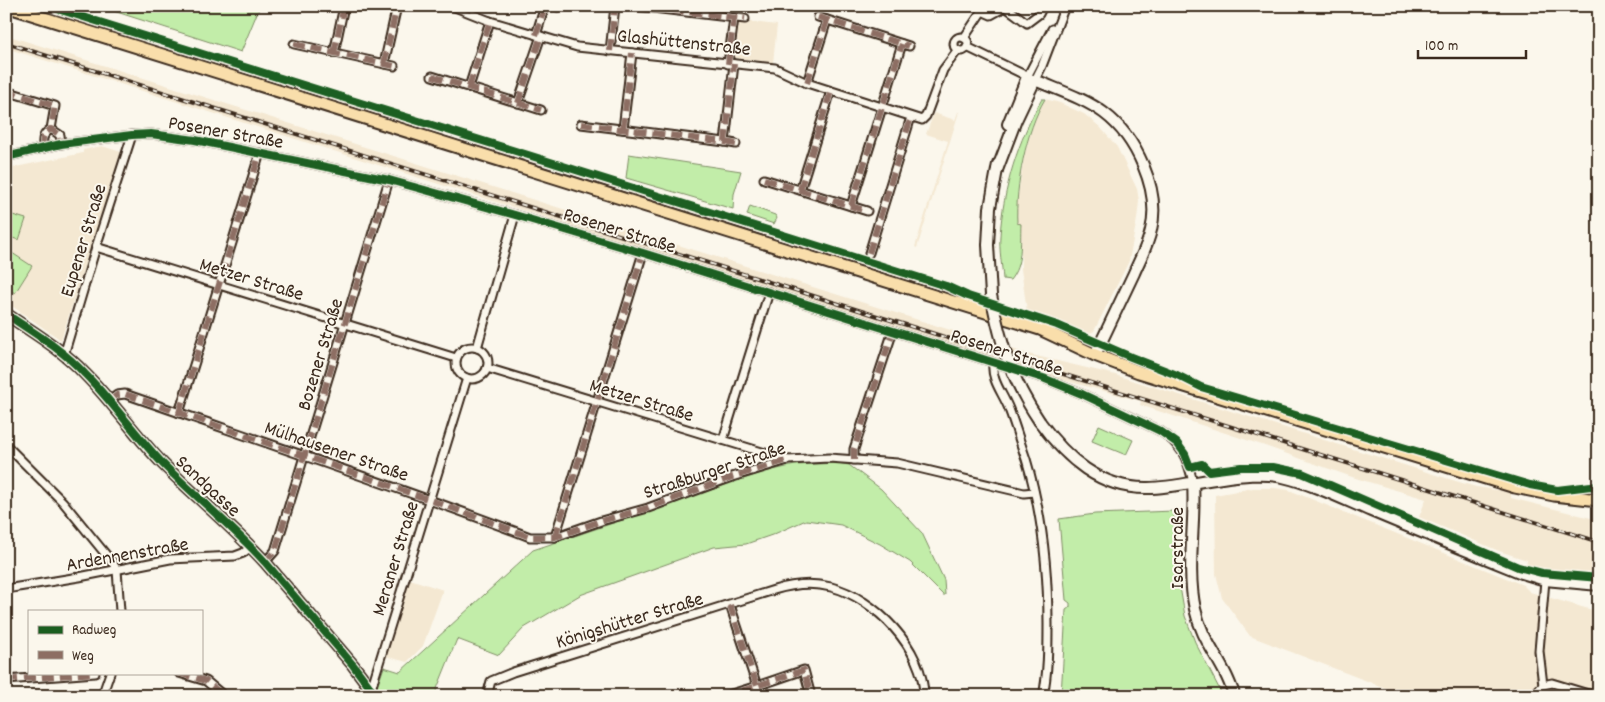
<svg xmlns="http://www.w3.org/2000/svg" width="1605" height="702" font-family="Dekko,sans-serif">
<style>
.built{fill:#f4e8d2}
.green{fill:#c2eda9;stroke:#7e8c64}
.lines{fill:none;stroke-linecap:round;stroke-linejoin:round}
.street-casing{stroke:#3b2a1e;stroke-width:11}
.secondary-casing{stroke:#3b2a1e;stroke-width:14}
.primary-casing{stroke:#3b2a1e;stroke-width:15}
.street{stroke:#fbf7ec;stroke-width:7}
.secondary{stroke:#fbf7ec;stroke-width:10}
.primary{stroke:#f9deab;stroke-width:11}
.rail-casing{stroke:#3b2a1e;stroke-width:4}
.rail{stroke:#fbf7ec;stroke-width:2;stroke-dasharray:5.5;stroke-linecap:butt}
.secondary-bridge-casing{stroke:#3b2a1e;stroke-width:14;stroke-linecap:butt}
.secondary-bridge{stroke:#fbf7ec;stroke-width:10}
.quiet{stroke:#8d6e63;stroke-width:6;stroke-dasharray:12 6;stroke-linecap:butt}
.cycleway-casing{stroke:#fbf7ec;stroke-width:11}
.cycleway{stroke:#1b5e20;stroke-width:8}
.labels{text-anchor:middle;stroke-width:4;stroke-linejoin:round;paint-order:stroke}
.street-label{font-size:20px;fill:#3b2a1e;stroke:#fbf7ec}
</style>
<rect width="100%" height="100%" fill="#fbf7ec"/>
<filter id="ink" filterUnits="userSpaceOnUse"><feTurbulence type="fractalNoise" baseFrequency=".02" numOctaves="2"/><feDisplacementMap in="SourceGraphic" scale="10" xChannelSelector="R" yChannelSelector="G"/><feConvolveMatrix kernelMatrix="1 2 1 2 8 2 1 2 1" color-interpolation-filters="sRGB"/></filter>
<g filter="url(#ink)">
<g class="built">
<polygon points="745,21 777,25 773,63 735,58 739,23 744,23"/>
<polygon points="6,35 976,338 1028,354 1112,374 1449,479 1476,487 1511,492 1511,498 1599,520 1599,574 1542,570 1526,566 1527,560 1499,551 1419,517 1426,499 1352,477 1265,446 1140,405 1141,401 1063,380 6,48"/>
<polygon points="1045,99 1060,103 1084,114 1100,127 1117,147 1137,189 1139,201 1137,219 1129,261 1094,331 1090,333 1084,333 1054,319 1027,311 1021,269 1021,224 1017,224 1016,207 1024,156 1036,113"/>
<polygon points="958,112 959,112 917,248 915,247 948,141 926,134 934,113 955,120"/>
<polygon points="102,146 121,152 61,340 6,302 6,169 83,153 83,150"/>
<polygon points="1253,488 1274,488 1289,490 1523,585 1530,592 1599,612 1599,696 1406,696 1250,636 1222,598 1216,574 1215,495"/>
<polygon points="410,579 443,590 423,646 407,662 385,656"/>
</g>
<g class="green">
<polygon points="98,6 260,6 241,52"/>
<path d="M1042,99H1045C1026,130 1015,187 1017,223L1021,224C1020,244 1023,264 1010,280L1003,279C1002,265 999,250 1000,236C1003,189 1018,140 1042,99Z"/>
<polygon points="629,154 741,171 734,194 733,209 626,178"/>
<polygon points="750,206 775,215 777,218 774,224 747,215"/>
<polygon points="6,213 26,219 19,240 6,236"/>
<polygon points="6,249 32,266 15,293 6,288"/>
<polygon points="1099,425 1133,440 1126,455 1092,441"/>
<polygon points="838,463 849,465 881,489 922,533 944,580 945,595 943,595 910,562 880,544 841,525 806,520 772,535 746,544 714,547 580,595 524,628 499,655 457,639 434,696 381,696 377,687 384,667 400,672 533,550 764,472 795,465"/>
<polygon points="1174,511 1178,575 1185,616 1195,642 1223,696 1061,696 1066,610 1070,607 1070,603 1066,600 1059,519 1095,514"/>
</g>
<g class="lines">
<g class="street-casing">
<g id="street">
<polyline points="452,6 490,21 577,47 775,68 807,83 922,120 926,116 943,70 958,50"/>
<polyline points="556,6 558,7"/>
<polyline points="636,6 745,19"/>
<polyline points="978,6 982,11 991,15 1000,10 1001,6"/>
<path d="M1003,6C1011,10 1019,17 1027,23L1039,14L1043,6"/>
<polyline points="818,17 909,46"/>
<polyline points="536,35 545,6"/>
<circle cx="961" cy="44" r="7"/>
<polyline points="964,38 982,11"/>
<polyline points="294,44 394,66"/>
<polyline points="967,47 1035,80 1042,66 1065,6"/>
<polyline points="610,51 615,6"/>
<polyline points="334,53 344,6"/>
<polyline points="384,64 397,6"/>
<polyline points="728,64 734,18"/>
<polyline points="432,76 541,110"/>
<polyline points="1027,77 1052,29"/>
<polyline points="807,83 827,20"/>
<polyline points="469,87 490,21"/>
<polyline points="6,91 55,106 51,129"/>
<polyline points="518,103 541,36"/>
<polyline points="581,124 725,142 734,64"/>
<polyline points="623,129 632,53"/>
<polyline points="725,142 736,144"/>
<path d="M44,148C41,139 43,134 51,129L60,135L61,144"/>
<path d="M6,157L61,144L132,135L151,134L195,140L389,180L515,215L643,253L1043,378L1082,394L1160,431C1182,445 1187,457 1193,482"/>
<polyline points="764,179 867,211"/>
<polyline points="800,190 831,91"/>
<polyline points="851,206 902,44"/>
<polyline points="96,247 456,358"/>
<polyline points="869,253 911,117"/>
<circle cx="472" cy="363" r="16"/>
<polyline points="477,348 515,215"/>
<polyline points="64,355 96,247 132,135"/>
<path d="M993,363C991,381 1003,393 1009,409C1015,425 1020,442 1026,459C1042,512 1048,569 1048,624C1048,648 1048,672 1043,696"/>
<polyline points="487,368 788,460"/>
<path d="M110,401L117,395L125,394C260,441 396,486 530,537H555L601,521L648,508L732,477L788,460L829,458L897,463L1024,493L1034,492"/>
<polyline points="179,413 260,153"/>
<polyline points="723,440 769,292"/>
<polyline points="6,445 63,502 112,562 117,570 120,611"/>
<polyline points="854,460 854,449 893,331"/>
<polyline points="555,537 643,253"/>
<polyline points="265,562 275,551 389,180"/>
<polyline points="6,589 79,577 170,559 235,556 243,553 251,547"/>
<polyline points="730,605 757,686"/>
<polyline points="179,673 206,681 224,696"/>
<polyline points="6,680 95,673"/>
<polyline points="1543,685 1539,651 1545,580"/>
<polyline points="371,689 467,378"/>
<polyline points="102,696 110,673"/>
<path d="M487,696L491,681L513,672L774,590C793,584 812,582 831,587C875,598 924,649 924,696"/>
<polyline points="725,696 757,686 804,670 811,696"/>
<polyline points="1533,696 1543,685 1552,683 1595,696"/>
</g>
</g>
<g class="secondary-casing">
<g id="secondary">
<polyline points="1008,124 1027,77"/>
<path d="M997,170L1016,120L1035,80C1058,90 1084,98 1104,113C1136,137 1161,190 1151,230C1148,245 1140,259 1134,273C1121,300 1108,328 1095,355"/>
<polyline points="991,295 988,245 990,208 998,164"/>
<path d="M6,314C33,332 63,350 85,374C113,402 135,435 163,464C196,497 233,527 265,562L353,665L371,689L374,696"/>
<path d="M1040,422C1066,458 1100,489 1148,488C1169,488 1194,482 1215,479C1237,476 1261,472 1283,477C1313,484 1343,499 1371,511C1421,532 1472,553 1522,573L1545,580L1599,585"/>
<path d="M1193,482C1196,524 1186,567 1195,609C1201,636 1214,651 1226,675C1229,681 1232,689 1235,696"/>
</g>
</g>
<g class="primary-casing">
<polyline id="primary" points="6,6 1040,329 1095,355 1139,372 1515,487 1554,495 1599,500"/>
</g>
<use href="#street" class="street"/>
<use href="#secondary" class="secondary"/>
<use href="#primary" class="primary"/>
<g class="rail-casing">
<polyline id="rail" points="6,43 1599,542"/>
</g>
<use href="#rail" class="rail"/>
<g class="secondary-bridge-casing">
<path id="secondary-bridge" d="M991,295C1001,345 1011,379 1040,422"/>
</g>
<use href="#secondary-bridge" class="secondary-bridge"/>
<g class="quiet">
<polyline points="556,6 558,7"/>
<polyline points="636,6 745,19"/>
<polyline points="468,12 470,6"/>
<polyline points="818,17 909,46"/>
<polyline points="536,35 545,6"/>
<polyline points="294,44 394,66"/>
<polyline points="610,51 615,6"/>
<polyline points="334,53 344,6"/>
<polyline points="384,64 397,6"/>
<polyline points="728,64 734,18"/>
<polyline points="432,76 541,110"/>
<polyline points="807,83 827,20"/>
<polyline points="469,87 490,21"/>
<polyline points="6,91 55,106 51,129"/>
<polyline points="518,103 541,36"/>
<polyline points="581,124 725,142 734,64"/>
<polyline points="623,129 632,53"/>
<polyline points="725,142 736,144"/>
<path d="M44,148C41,139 43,134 51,129L60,135L61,144"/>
<polyline points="764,179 867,211"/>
<polyline points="800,190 831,91"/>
<polyline points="851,206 902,44"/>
<polyline points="869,253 911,117"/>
<path d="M110,401L117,395L125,394C260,441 396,486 530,537H555L601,521L648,508L732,477L788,460"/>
<polyline points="179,413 260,153"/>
<polyline points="854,460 854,449 893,331"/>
<polyline points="555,537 643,253"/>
<polyline points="265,562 275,551 389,180"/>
<polyline points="730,605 757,686"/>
<polyline points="179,673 206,681 224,696"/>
<polyline points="6,680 95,673"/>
<polyline points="725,696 757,686 804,670 811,696"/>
</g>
<g class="cycleway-casing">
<g id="cycleway">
<polyline points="48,6 525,154 946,286 968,296 1057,325 1131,357 1177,375 1201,387 1530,485 1557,490 1591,486 1599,488"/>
<polyline points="6,157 61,144 132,135 151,134 195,140 389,180 515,215 643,253 1043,378 1082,394 1160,431 1177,443 1185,454 1190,467 1202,464 1209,471 1241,467 1273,467 1302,473 1316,479 1518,567 1542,573 1599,578"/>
<path d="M6,314C33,332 63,350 85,374C113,402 135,435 163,464C196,497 233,527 265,562L353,665L371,689L374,696"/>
</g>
</g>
<use href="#cycleway" class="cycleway"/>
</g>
</g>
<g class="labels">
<g class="street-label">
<text transform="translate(684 41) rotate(6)" y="7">Glashüttenstraße</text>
<text transform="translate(226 131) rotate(10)" y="7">Posener Straße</text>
<text transform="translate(620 229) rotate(17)" y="7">Posener Straße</text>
<text transform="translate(82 240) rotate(-73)" y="7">Eupener Straße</text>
<text transform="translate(252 278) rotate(17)" y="7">Metzer Straße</text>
<text transform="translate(1007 351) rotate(18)" y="7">Posener Straße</text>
<text transform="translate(319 354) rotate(-73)" y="7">Bozener Straße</text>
<text transform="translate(642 399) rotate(17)" y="7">Metzer Straße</text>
<text transform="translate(337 450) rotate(19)" y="7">Mülhausener Straße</text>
<text transform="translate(714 469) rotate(-18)" y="7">Straßburger Straße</text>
<text transform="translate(209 485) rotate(43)" y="7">Sandgasse</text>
<text transform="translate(1176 548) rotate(-90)" y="7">Isarstraße</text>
<text transform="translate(127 553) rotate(-10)" y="7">Ardennenstraße</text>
<text transform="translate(394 558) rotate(-73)" y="7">Meraner Straße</text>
<text transform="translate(629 619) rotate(-17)" y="7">Königshütter Straße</text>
</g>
</g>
<rect width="1605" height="702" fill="none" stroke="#fbf7ec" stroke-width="25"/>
<rect x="12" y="12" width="1580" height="677" fill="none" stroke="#3b2a1e" stroke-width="2" filter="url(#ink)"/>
<rect x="28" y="610" width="175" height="65" fill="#fbf7ec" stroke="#aea59a"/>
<rect x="38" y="626" width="25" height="8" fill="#1b5e20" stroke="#aea59a"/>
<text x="72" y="634" font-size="15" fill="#3b2a1e">Radweg</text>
<rect x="38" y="651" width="25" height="8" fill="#8d6e63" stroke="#aea59a"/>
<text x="72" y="660" font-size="15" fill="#3b2a1e">Weg</text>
<path d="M1418 50v8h108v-8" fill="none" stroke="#3b2a1e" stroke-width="2.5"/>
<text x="1425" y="50" font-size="15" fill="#3b2a1e" stroke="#fbf7ec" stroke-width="4" paint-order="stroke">100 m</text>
</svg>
